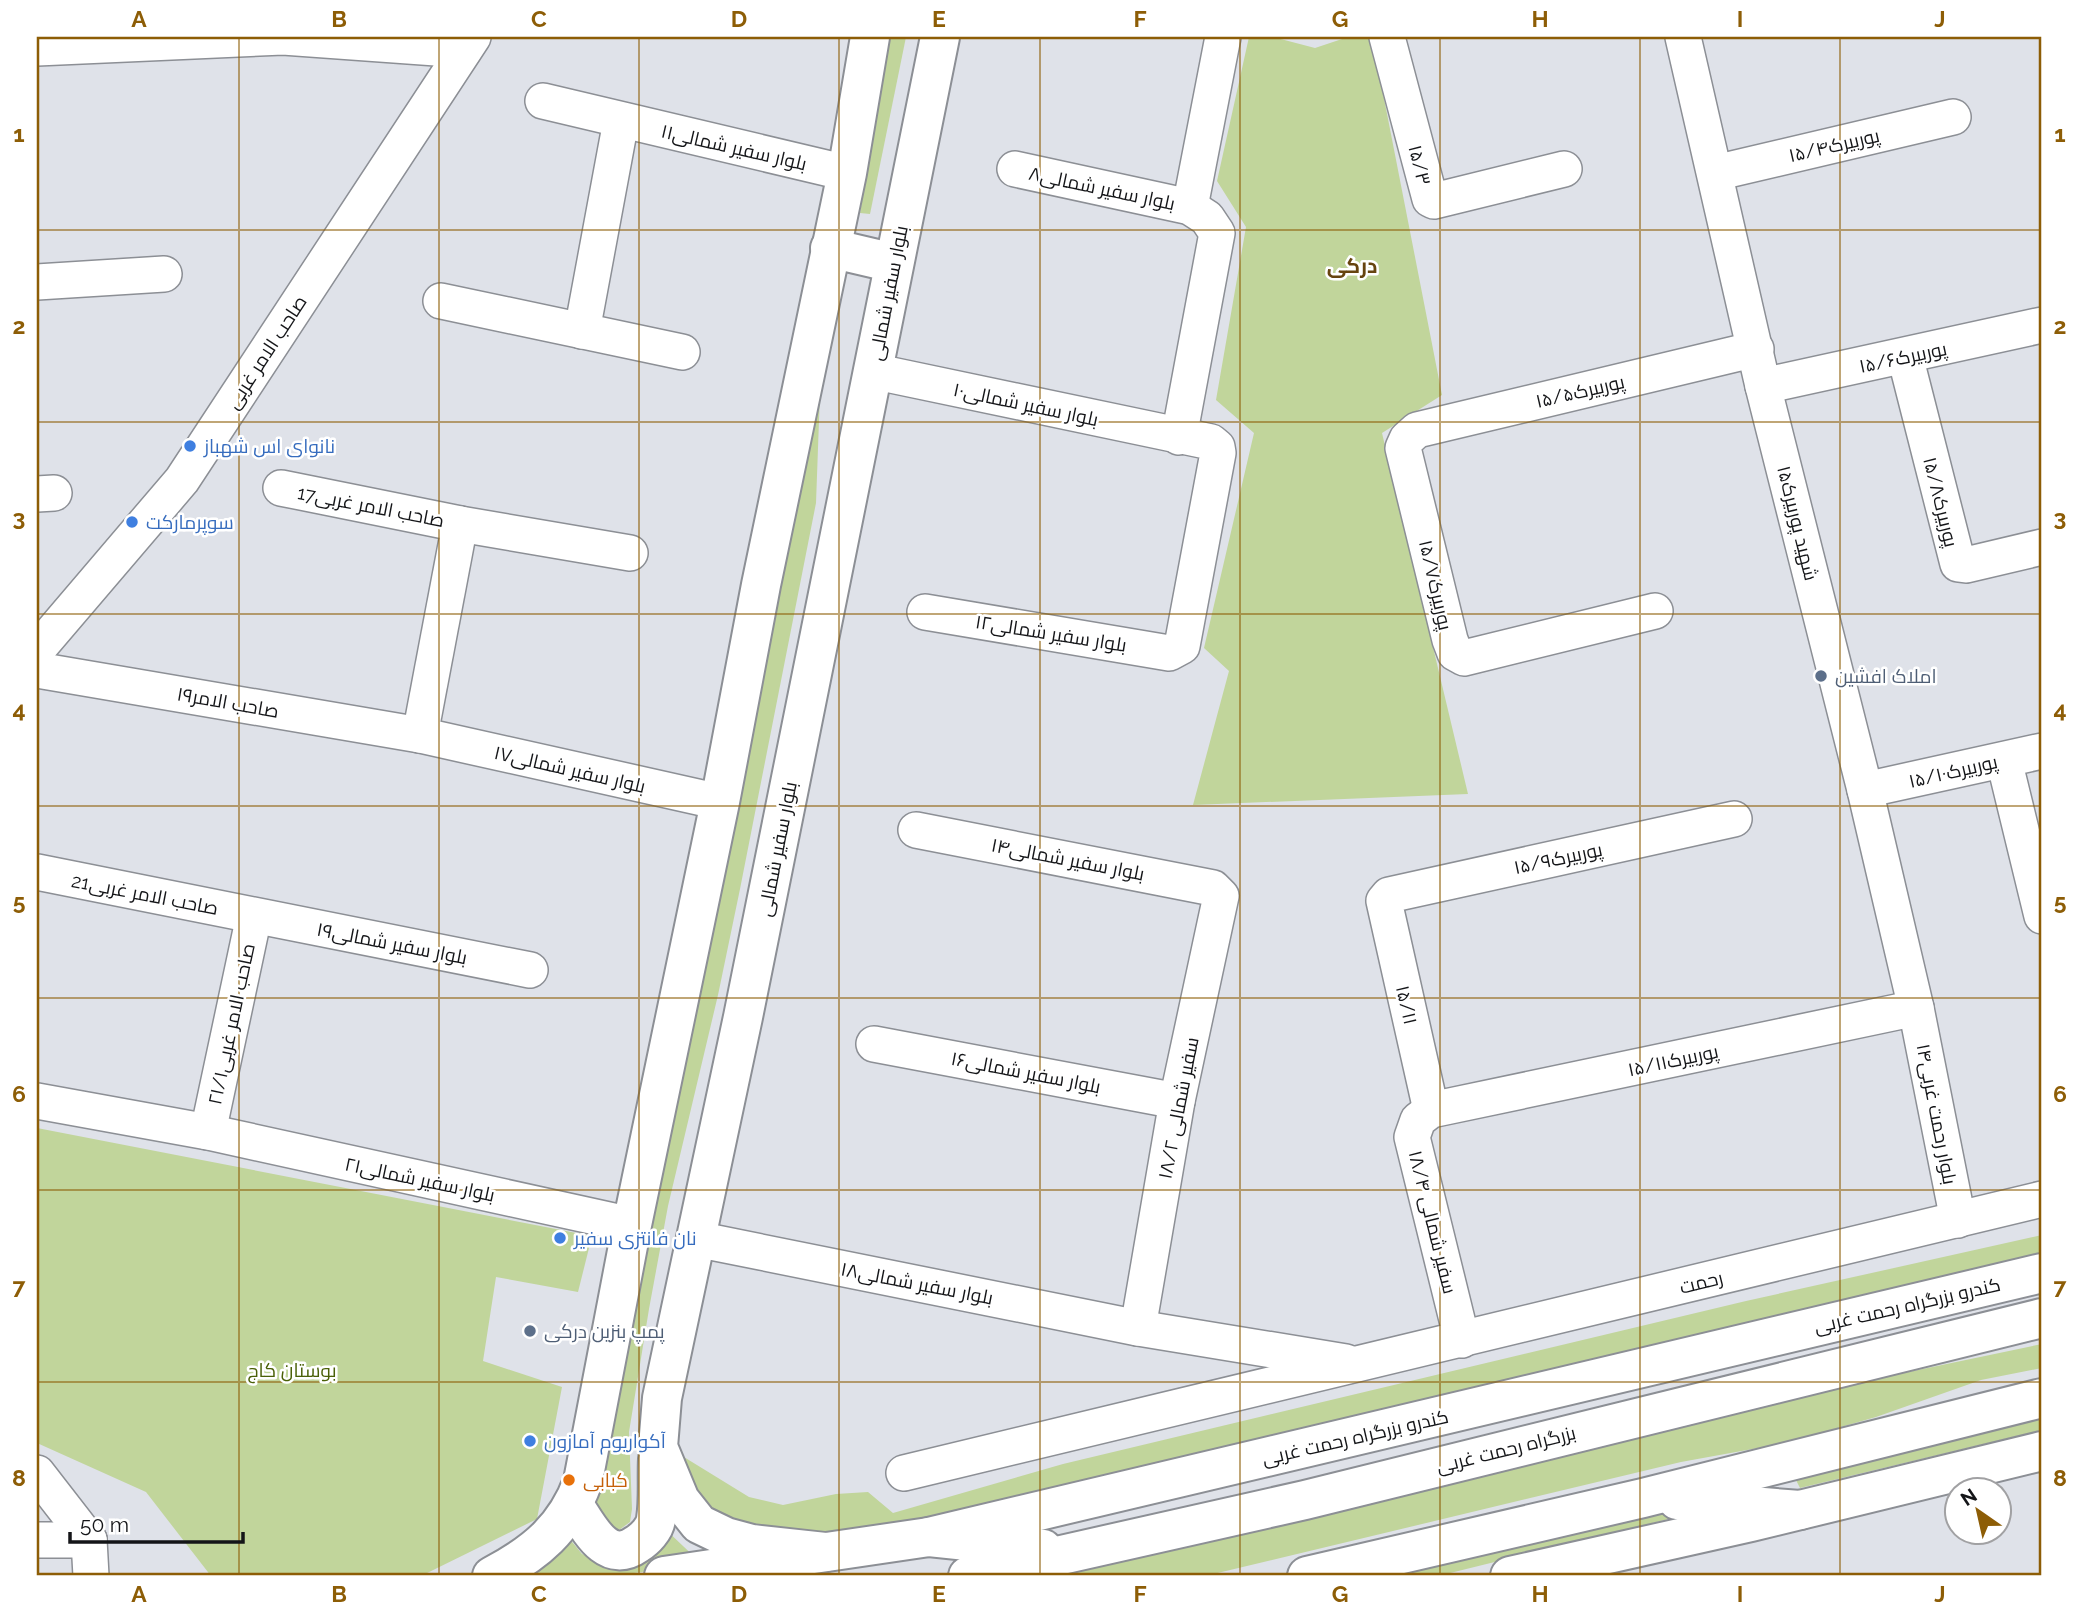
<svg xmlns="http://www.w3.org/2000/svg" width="2079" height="1613" font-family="Raleway,Cairo,sans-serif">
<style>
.green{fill:#c1d59b}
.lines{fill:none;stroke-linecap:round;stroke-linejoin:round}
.minor-casing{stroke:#8c8f95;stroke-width:38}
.major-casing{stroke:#8c8f95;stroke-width:42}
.highway-casing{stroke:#8c8f95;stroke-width:42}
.minor{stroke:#fff;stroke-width:35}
.major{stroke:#fff;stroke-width:38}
.highway{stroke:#fff;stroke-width:38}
.grid{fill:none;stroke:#8d5d06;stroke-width:2;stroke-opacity:0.55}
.shop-dot{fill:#3f7fe0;stroke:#fff;stroke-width:2.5}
.service-dot{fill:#5c6f8a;stroke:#fff;stroke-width:2.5}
.food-dot{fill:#e8710a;stroke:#fff;stroke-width:2.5}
.labels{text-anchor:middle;stroke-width:5;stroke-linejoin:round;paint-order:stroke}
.street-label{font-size:19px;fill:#141518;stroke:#fff}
.shop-label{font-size:19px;fill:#366cbe;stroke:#fff;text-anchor:start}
.service-label{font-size:19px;fill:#4e5e75;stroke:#fff;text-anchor:start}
.park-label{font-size:19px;fill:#4a6007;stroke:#fff}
.food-label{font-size:19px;fill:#c56008;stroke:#fff;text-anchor:start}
.neighbourhood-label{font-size:21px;font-weight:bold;fill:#66440f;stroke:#fff}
.neatline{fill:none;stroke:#8d5d06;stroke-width:2.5}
.grid-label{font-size:23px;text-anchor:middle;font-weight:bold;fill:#8d5d06}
</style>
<rect width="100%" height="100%" fill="#dfe2e9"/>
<g class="green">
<polygon points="890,37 906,37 870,214 860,213"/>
<polygon points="1249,37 1273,37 1315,48 1348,37 1372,37 1442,395 1382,433 1468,794 1193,805 1229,671 1204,648 1254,433 1216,400 1246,227 1217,181"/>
<polygon points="820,393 816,503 740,889 718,995 668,1206 649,1309 629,1432 632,1509 630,1522 615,1533 590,1517 622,1327"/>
<polygon points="37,1128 592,1236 578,1292 496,1277 483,1361 562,1387 537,1519 421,1576 211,1576 146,1492 37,1443"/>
<polygon points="2042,1235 2042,1263 837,1539 735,1525 699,1500 679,1454 749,1497 783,1505 836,1494 868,1492 893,1513 1063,1464 1746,1301"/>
<polygon points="2042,1344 2042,1368 1981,1380 1876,1417 1785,1443 1681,1462 1205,1576 1030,1576 1746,1406"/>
<polygon points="2042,1416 2042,1430 1800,1488 1796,1480"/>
<polygon points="1664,1510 1701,1511 1438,1576 1390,1576"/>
<polygon points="664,1528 702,1564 619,1575 524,1576 568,1537 582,1554 603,1561"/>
</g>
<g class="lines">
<g class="minor-casing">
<g id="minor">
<polyline points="1387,37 1430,199 1434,201 1564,169"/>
<polyline points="1683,37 1763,386 1865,790 1916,1008 1958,1220"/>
<polyline points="37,48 283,37 464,50"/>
<polyline points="543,101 847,173"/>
<polyline points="1015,169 1190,207 1207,218 1217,233 1179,437"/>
<polyline points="1715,173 1953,117"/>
<polyline points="1190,207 1223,37"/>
<polyline points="37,282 164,274"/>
<polyline points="441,301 682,352"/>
<polyline points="582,331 621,121"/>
<polyline points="1905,356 1958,564 1966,565 2042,547"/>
<polyline points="872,371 1211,442 1217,447 1218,453 1182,646 1169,653 925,612"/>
<polyline points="1763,386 2042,325"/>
<polyline points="281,488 460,524 630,553"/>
<polyline points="37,494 54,493"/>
<polyline points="1655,611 1464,658 1455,653 1450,640 1403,448 1407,439 1417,430 1756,349"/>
<polyline points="37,650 182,480 473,37"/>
<polyline points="37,670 420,735 720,802"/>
<polyline points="420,735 460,524"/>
<polyline points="2004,760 2042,916"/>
<polyline points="1865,790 2042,751"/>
<polyline points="916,830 1213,888 1221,896 1177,1101 1138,1328"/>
<polyline points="37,872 530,970"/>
<polyline points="874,1044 1177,1101"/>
<polyline points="37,1101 208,1132 632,1225"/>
<polyline points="1431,1110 1384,901 1389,895 1734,819"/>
<polyline points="208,1132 254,916"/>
<polyline points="696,1239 1138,1328 1346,1362"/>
<polyline points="1462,1340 1412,1137 1418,1120 1431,1110 1916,1008"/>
<polyline points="37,1473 89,1540"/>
<polyline points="904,1473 2042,1199"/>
<polyline points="37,1540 89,1540"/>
<polyline points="89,1540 91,1576"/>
</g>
</g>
<g class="major-casing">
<g id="major">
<polyline points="830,248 894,263"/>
<path d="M574,1505C588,1526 606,1566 637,1544C645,1539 655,1529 656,1519C659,1500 657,1479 658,1459"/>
<polyline points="825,1552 752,1544 726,1537 699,1524 680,1500 658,1447 662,1398 743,1017 940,37"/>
<path d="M492,1576C536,1553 566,1528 583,1481L632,1225L720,802L761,585L847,173L870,37"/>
<polyline points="664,1576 929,1537 2042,1273"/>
<polyline points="1510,1576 1751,1522 2042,1451"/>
</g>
</g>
<g class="highway-casing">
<g id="highway">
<polyline points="1677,1500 1800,1510"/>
<polyline points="929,1537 1043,1549"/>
<polyline points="968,1576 1305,1500 2042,1318"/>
<polyline points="1307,1576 1643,1498 2042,1398"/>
</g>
</g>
<use href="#minor" class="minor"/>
<use href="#major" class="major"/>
<use href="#highway" class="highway"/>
</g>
<path class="grid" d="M239,37V1576M439,37V1576M639,37V1576M839,37V1576M1040,37V1576M1240,37V1576M1440,37V1576M1640,37V1576M1840,37V1576M37,230H2042M37,422H2042M37,614H2042M37,806H2042M37,998H2042M37,1190H2042M37,1382H2042"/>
<g class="shop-dot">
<circle cx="190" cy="446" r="7"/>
<circle cx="132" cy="522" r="7"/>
<circle cx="560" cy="1238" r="7"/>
<circle cx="530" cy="1441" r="7"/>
</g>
<g class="service-dot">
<circle cx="1821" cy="676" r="7"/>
<circle cx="530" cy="1331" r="7"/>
</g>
<circle class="food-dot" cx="569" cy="1480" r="7"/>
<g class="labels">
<g class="street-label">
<text transform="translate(1834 145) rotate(-13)" y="7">پوربیرک۱۵/۴</text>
<text transform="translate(734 147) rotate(13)" y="7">بلوار سفیر شمالی۱۱</text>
<text transform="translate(1420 165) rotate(76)" y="7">۱۵/۳</text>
<text transform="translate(1102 188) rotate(12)" y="7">بلوار سفیر شمالی۸</text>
<text transform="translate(888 293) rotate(-79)" y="7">بلوار سفیر شمالی</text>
<text transform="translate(266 352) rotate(-57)" y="7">صاحب الامر غربی</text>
<text transform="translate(1903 357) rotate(-12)" y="7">پوربیرک۱۵/۶</text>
<text transform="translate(1580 391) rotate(-13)" y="7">پوربیرک۱۵/۵</text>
<text transform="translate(1026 404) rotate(12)" y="7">بلوار سفیر شمالی۱۰</text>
<text transform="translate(1941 502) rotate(76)" y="7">پوربیرک۱۵/۸</text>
<text transform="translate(371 506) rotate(11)" y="7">صاحب الامر غربی17</text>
<text transform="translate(1798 523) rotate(76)" y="7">شهید پوربیرک۱۵</text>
<text transform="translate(1436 585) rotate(77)" y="7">پوربیرک۱۵/۷</text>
<text transform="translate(1051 633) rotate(9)" y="7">بلوار سفیر شمالی۱۲</text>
<text transform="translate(228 702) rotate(10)" y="7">صاحب الامر۱۹</text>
<text transform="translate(570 769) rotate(13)" y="7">بلوار سفیر شمالی۱۷</text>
<text transform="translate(1953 771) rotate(-13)" y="7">پوربیرک۱۵/۱۰</text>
<text transform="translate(777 849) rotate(-79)" y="7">بلوار سفیر شمالی</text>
<text transform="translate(1558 858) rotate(-12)" y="7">پوربیرک۱۵/۹</text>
<text transform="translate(1068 859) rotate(11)" y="7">بلوار سفیر شمالی۱۴</text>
<text transform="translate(145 894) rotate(11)" y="7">21صاحب الامر غربی</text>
<text transform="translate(392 943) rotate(11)" y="7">بلوار سفیر شمالی۱۹</text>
<text transform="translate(1407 1005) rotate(77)" y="7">۱۵/۱۱</text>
<text transform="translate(231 1024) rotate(-78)" y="7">صاحب الامر غربی۲۱/۱</text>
<text transform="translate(1673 1060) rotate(-12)" y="7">پوربیرک۱۵/۱۱</text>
<text transform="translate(1026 1072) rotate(11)" y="7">بلوار سفیر شمالی۱۶</text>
<text transform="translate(1178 1108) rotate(-79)" y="7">سفیر شمالی ۱۸/۲</text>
<text transform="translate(1937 1114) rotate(79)" y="7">بلوار رحمت غربی۱۴</text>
<text transform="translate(420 1179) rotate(12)" y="7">بلوار سفیر شمالی۲۱</text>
<text transform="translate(1433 1222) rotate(76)" y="7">سفیر شمالی ۱۸/۴</text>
<text transform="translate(1701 1282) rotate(-14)" y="7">رحمت</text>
<text transform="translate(917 1283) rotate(11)" y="7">بلوار سفیر شمالی۱۸</text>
<text transform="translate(1907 1305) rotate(-13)" y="7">کندرو بزرگراه رحمت غربی</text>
<text transform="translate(1355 1437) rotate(-13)" y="7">کندرو بزرگراه رحمت غربی</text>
<text transform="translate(1506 1449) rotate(-14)" y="7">بزرگراه رحمت غربی</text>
</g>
<g class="shop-label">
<text x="204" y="453">نانوای اس شهباز</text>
<text x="146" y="529">سوپرمارکت</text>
<text x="574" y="1245">نان فانتزی سفیر</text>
<text x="544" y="1448">آکواریوم آمازون</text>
</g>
<g class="service-label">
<text x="1835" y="683">املاک افشین</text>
<text x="544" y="1338">پمپ بنزین درکی</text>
</g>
<g class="park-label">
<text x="292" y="1377">بوستان کاج</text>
</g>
<g class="food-label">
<text x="583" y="1487">کبابی</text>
</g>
<g class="neighbourhood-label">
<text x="1352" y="273">درکی</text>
</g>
</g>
<rect width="2079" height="1613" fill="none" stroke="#ffffff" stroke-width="77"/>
<g transform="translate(1978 1511) rotate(326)"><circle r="33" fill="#ffffff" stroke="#a1a1a3" stroke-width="2"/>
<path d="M0-5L12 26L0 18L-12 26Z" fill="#8d5d06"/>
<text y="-10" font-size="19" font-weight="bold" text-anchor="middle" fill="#141518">N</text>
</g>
<path d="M70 1532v10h173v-10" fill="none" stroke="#141518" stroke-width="3.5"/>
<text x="80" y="1532" font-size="21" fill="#141518" stroke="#ffffff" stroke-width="5" paint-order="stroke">50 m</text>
<rect x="38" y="38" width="2002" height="1536" class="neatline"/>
<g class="grid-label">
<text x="139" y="27">A</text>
<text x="339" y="27">B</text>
<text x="539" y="27">C</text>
<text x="739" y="27">D</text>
<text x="939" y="27">E</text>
<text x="1140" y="27">F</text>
<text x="1340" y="27">G</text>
<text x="1540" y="27">H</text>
<text x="1740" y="27">I</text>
<text x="1940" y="27">J</text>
<text x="19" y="142">1</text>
<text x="2060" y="142">1</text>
<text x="19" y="334">2</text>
<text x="2060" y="334">2</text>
<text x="19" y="526">3</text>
<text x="2060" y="526">3</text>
<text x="19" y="718">4</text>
<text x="2060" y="718">4</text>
<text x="19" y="910">5</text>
<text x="2060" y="910">5</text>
<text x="19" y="1102">6</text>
<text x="2060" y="1102">6</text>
<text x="19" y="1294">7</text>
<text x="2060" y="1294">7</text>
<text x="19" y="1486">8</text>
<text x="2060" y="1486">8</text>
<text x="139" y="1602">A</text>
<text x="339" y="1602">B</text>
<text x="539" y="1602">C</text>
<text x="739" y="1602">D</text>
<text x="939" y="1602">E</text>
<text x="1140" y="1602">F</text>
<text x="1340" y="1602">G</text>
<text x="1540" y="1602">H</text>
<text x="1740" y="1602">I</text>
<text x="1940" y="1602">J</text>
</g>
</svg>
